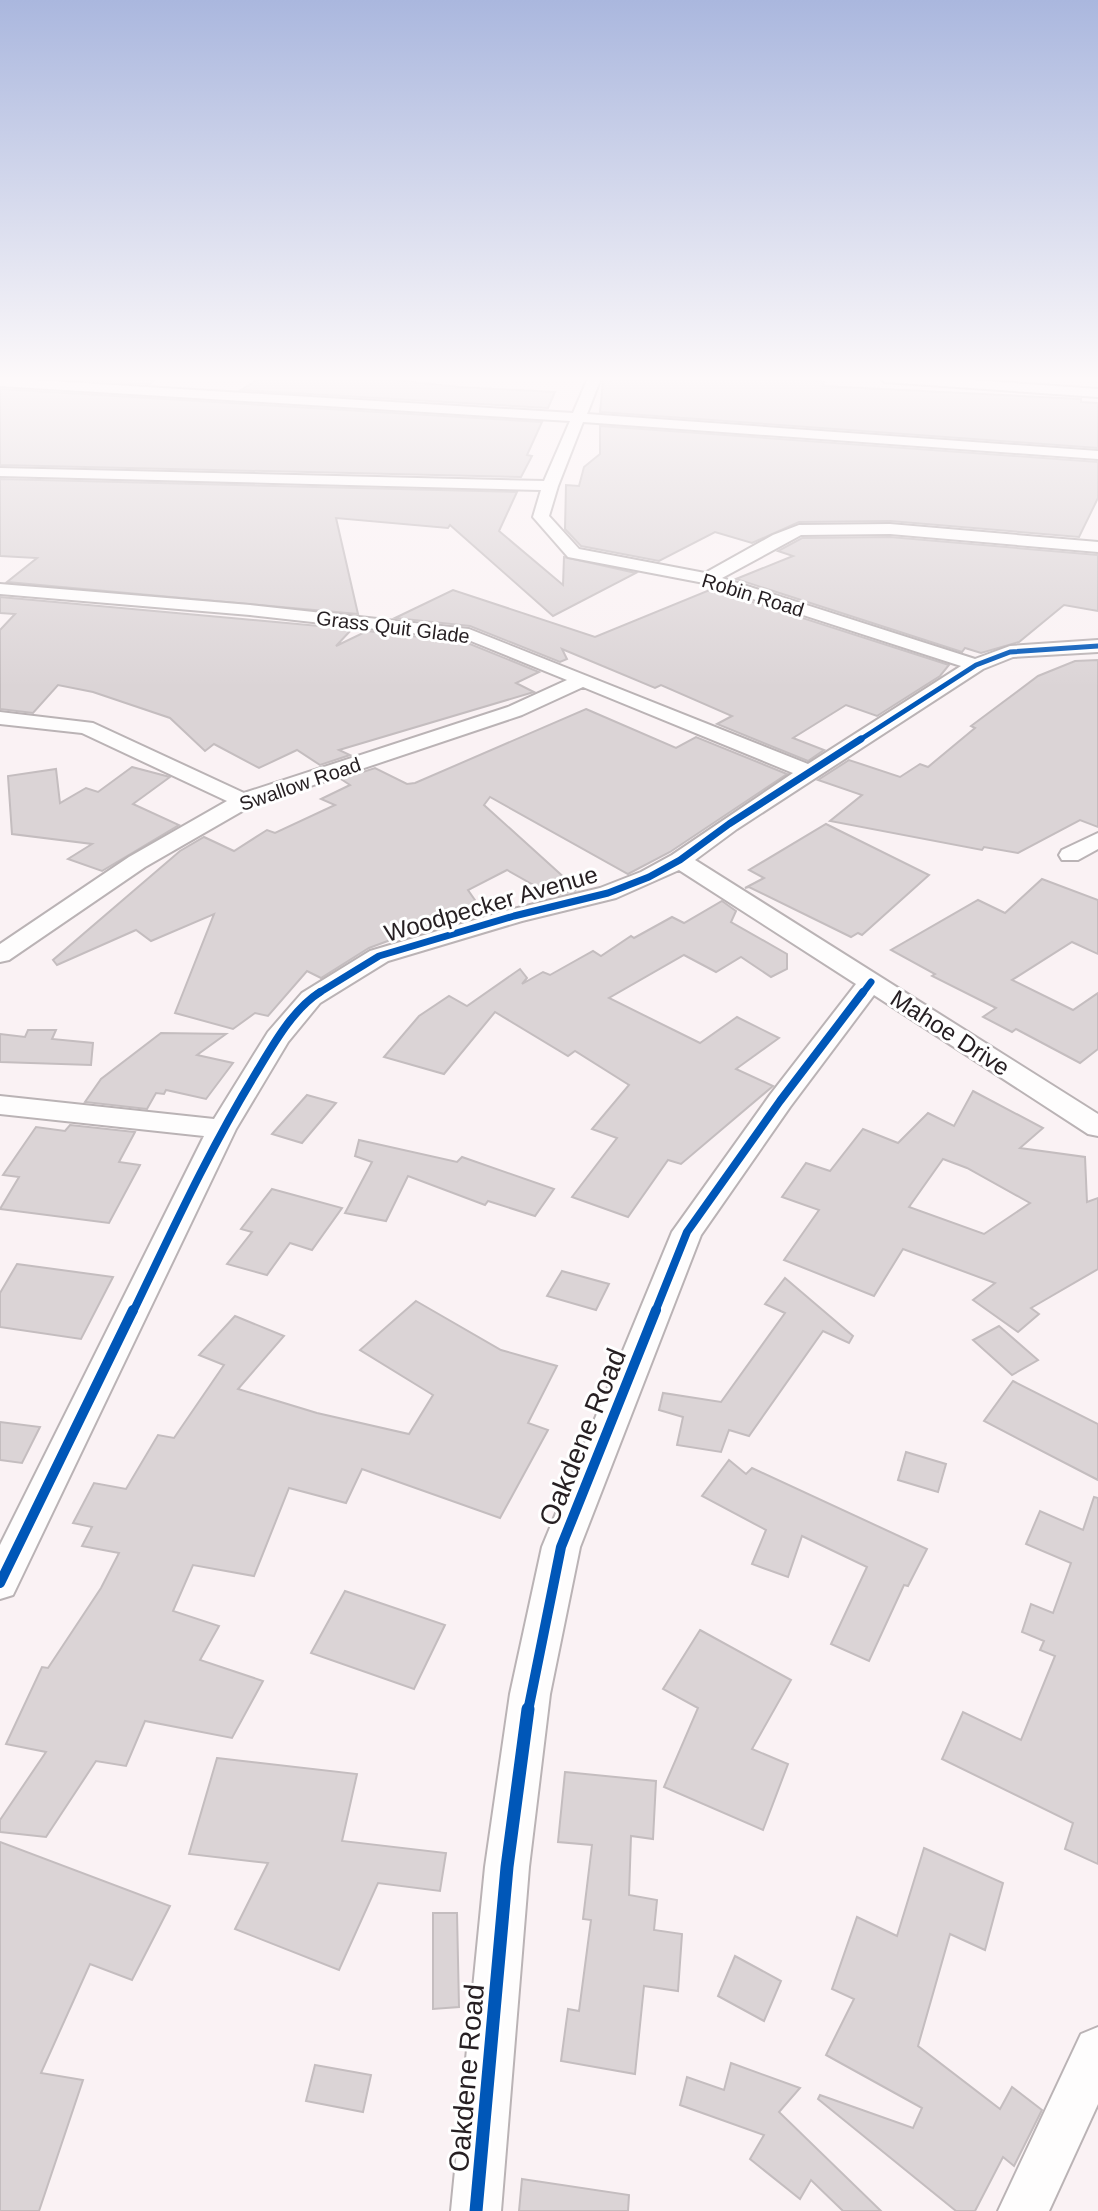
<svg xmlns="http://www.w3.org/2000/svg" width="1098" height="2211" font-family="Arial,sans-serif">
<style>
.building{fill:#dbd4d6;stroke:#c4bdbf;stroke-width:2;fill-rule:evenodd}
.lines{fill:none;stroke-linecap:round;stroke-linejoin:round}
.minor-casing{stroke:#bab3b5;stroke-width:4}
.minor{fill:#fefdfd;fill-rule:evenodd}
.cycleway-far4-casing{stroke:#fff;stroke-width:8}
.cycleway-far3-casing{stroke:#fff;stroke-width:11}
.cycleway-far2-casing{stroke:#fff;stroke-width:13}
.cycleway-far1-casing{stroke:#fff;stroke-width:15}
.cycleway-casing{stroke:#fff;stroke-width:18}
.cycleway-far4{stroke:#0057b8;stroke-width:5}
.cycleway-far3{stroke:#0057b8;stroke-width:7}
.cycleway-far2{stroke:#0057b8;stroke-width:8}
.cycleway-far1{stroke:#0057b8;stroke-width:10}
.cycleway{stroke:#0057b8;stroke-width:13}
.labels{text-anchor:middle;stroke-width:6;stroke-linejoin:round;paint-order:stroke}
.far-street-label{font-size:20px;fill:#261f22;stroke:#fff}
.street-label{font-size:24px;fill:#261f22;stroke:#fff}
.near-street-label{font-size:28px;fill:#261f22;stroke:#fff}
</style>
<rect width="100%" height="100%" fill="#faf2f4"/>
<g class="building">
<polygon points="84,378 157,378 150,384 82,380"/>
<polygon points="261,378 376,378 459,387 555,392 548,408 241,390"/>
<polygon points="613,378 778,378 824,382 823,386 1081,399 1081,402 1098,403 1098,448 600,412 603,381 611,382"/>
<polygon points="0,389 542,422 527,455 532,456 521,477 0,465"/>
<polygon points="600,426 1098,462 1098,498 1079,537 890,521 799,522 752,543 715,532 659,561 581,546 565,529 566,485 579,486 584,467 600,454"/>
<polygon points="0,479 517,492 499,531 563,585 564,557 636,573 553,616 450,525 448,528 336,518 358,614 7,582 37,558 0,556"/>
<polygon points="890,537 1098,555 1098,611 1064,605 1019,642 981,653 965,648 962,652 736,579 793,556 778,551 802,538"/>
<polygon points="712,589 949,665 940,676 877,716 846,705 793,738 824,750 808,761 717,724 732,716 661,685 655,688 562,649 567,659 560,662 470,626 395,618 453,590 595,637"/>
<polygon points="0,597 352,629 336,646 367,631 465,642 539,672 516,683 534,692 339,750 350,755 320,765 297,750 259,768 214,744 205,751 170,718 93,692 58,685 33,713 0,709 0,630 15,614 0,613"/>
<polygon points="1098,660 1098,827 1080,820 1018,853 984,847 982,850 830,821 862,795 818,780 849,760 900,777 920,764 928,767 975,728 971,726 1038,676 1075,661"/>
<polygon points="586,709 676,748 696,737 787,774 670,852 628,874 490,797 484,805 578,890 553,896 507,870 468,890 484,913 428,926 369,948 321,978 307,971 268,1016 255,1013 233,1029 175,1013 214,914 151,941 136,930 57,965 53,960 180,851 204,837 234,851 267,830 275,833 335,805 321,799 350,785 341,779 375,768 407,784 415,783"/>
<polygon points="132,767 170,777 133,804 179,825 102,871 68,859 92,844 12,834 8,776 56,769 60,803 86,788 98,792"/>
<polygon points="826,824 929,875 862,935 858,933 851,937 749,887 745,888 764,878 749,870"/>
<polygon points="1042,879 1098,900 1098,954 1072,942 1012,980 1073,1010 1098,993 1098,1049 1080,1063 1016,1029 1012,1032 983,1017 996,1008 932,976 935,974 891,950 978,900 1005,913"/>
<polygon points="722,901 736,911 731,922 787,954 787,969 771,977 741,957 716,972 684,955 609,998 700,1043 737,1017 779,1038 736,1069 773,1086 681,1164 668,1160 628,1217 572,1197 617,1138 592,1129 629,1085 575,1051 568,1056 495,1012 444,1074 384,1057 419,1016 449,996 467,1006 520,969 527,978 522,984 543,972 550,975 593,951 601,956 631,936 634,938 672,917 684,923"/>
<polygon points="28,1030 56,1030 52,1039 93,1043 91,1065 0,1062 0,1034 25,1037"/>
<polygon points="161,1033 226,1034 197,1055 233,1063 206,1099 166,1090 164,1094 156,1093 147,1109 85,1102 101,1079"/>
<path d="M973,1091L1043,1128L1020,1148L1085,1157L1087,1202L1098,1198V1269L1031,1308L1039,1314L1018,1332L973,1300L995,1283L903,1249L874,1296L784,1260L819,1210L782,1197L806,1163L830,1171L863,1129L898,1143L928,1113L954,1126ZM943,1159L967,1168L1030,1203L984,1234L909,1207Z"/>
<polygon points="307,1095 336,1103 302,1143 272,1134"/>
<polygon points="70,1125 135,1132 119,1162 140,1165 109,1223 0,1209 19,1177 3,1175 36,1127 65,1131"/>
<polygon points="359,1140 457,1162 462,1157 554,1189 535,1216 488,1201 485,1205 408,1176 386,1221 345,1213 372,1162 355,1156"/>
<polygon points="272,1189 342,1208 312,1250 290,1243 267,1275 227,1264 252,1232 241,1229"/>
<polygon points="17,1264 113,1277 81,1339 0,1327 0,1293"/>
<polygon points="562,1271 609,1284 596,1310 547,1296"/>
<polygon points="785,1278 853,1336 849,1343 823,1331 749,1436 729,1430 721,1452 677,1445 683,1417 659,1410 663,1393 721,1402 785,1313 765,1304"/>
<polygon points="416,1301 501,1350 557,1366 528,1423 548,1430 500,1518 362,1469 346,1503 289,1488 254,1576 193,1565 173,1611 219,1626 200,1660 263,1681 232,1738 145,1721 126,1766 96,1761 46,1837 0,1832 0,1820 46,1752 6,1744 42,1667 48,1668 101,1588 119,1553 82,1546 92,1527 73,1523 94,1483 126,1489 158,1435 174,1438 224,1365 199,1355 235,1316 284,1336 238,1389 317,1413 409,1434 433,1395 360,1350"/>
<polygon points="999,1326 1038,1360 1012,1375 973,1340"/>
<polygon points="1013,1381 1098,1424 1098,1480 984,1421"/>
<polygon points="0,1422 40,1427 22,1463 0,1460"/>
<polygon points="906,1452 946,1464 938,1492 898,1480"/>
<polygon points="729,1460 746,1474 752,1468 927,1549 908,1586 904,1585 869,1661 831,1644 867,1567 802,1536 788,1577 752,1564 766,1530 702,1496"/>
<polygon points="1094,1497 1098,1498 1098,1864 1065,1849 1073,1823 942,1759 963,1712 1021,1740 1055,1656 1040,1650 1044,1641 1022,1632 1031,1604 1053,1613 1071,1563 1026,1544 1040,1511 1083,1530"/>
<polygon points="345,1591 445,1625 414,1689 311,1653"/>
<polygon points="700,1630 791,1680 752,1749 788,1764 763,1830 664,1787 698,1708 663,1689"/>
<polygon points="217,1758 357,1774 342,1841 446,1853 440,1891 378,1883 339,1970 235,1929 268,1863 189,1854"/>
<polygon points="565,1772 656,1781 653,1839 631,1836 629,1895 657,1900 654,1930 682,1934 678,1991 644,1986 635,2074 561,2061 568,2009 579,2011 591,1920 583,1919 592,1845 558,1842"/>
<polygon points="0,1842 170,1906 132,1980 90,1964 41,2073 83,2080 39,2211 0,2211"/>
<polygon points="924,1848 1003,1883 985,1950 950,1934 918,2046 1000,2109 1012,2087 1042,2110 1014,2166 1003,2157 975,2211 956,2211 818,2099 820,2095 913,2128 922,2108 826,2055 854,1999 832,1989 857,1917 897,1936"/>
<polygon points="433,1913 457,1913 459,2007 433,2009"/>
<polygon points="735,1956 781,1981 764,2021 718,1996"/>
<polygon points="731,2063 800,2088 779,2112 881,2211 843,2211 811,2180 800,2199 750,2159 764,2135 680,2105 687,2077 724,2090"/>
<polygon points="315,2065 371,2075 363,2112 306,2101"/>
<polygon points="522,2179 629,2195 628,2211 519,2211"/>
</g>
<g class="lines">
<g class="minor-casing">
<g id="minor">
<polygon points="0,378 573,413 588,378 601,378 587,414 1098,451 1098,459 583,422 558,486 549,516 579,549 705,573 773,535 799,525 890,524 1098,542 1098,552 890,534 801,535 722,578 975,659 1010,646 1098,640 1098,652 1013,657 983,669 737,829 695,860 1098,1114 1098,1136 1088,1134 874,995 790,1107 701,1235 580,1547 550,1694 529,1867 501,2211 451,2211 485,1867 510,1694 542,1547 672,1232 770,1095 856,984 679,870 616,898 522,921 388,961 320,1003 288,1042 236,1129 13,1595 0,1599 0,1545 204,1136 0,1114 0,1096 214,1119 268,1032 302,993 370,951 505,911 600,888 641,872 672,855 793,773 583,687 522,715 251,806 145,867 9,960 0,962 0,944 129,857 227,801 82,733 0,724 0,712 93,723 244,793 508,707 567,680 466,639 250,615 0,594 0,584 250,605 469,629 808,764 961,666 704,583 568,557 533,517 541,490 0,476 0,468 544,481 570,421 0,386"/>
<polygon points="879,378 942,378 1098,389 1098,397 885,382"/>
<polygon points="1098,833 1098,849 1078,860 1062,860 1059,855 1062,850"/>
<polygon points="1098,2027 1098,2104 1049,2211 998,2211 1081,2034"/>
</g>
</g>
<use href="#minor" class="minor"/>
<g class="cycleway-far4-casing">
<polyline id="cycleway-far4" points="858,741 976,665 1010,652 1098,646"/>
</g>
<g class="cycleway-far3-casing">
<g id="cycleway-far3">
<polyline points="317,994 379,956 514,916 608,893 649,877 680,860 729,824 861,739"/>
<polyline points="862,994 871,982"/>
</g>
</g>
<g class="cycleway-far2-casing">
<g id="cycleway-far2">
<path d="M133,1312C172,1231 209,1150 256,1073C273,1045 292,1010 320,992"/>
<polyline points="655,1312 687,1232 780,1101 863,992"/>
</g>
</g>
<g class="cycleway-far1-casing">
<g id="cycleway-far1">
<polyline points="0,1583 133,1310"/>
<polyline points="528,1711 561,1547 656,1310"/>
</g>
</g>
<g class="cycleway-casing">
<polyline id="cycleway" points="476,2211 507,1867 528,1709"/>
</g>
<use href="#cycleway-far4" class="cycleway-far4"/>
<use href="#cycleway-far3" class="cycleway-far3"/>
<use href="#cycleway-far2" class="cycleway-far2"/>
<use href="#cycleway-far1" class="cycleway-far1"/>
<use href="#cycleway" class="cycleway"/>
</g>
<linearGradient id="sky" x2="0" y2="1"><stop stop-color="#aab7de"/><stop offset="0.55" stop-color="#fdf9fa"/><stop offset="1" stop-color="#fdf9fa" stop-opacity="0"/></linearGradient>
<rect width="1098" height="688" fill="url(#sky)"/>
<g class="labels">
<g class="far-street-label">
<text transform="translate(753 595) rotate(17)" y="7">Robin Road</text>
<text transform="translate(393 627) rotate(7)" y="7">Grass Quit Glade</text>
<text transform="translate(300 784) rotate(-19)" y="7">Swallow Road</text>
</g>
<g class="street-label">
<text transform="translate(491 904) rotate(-16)" y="8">Woodpecker Avenue</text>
<text transform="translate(950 1033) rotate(33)" y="8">Mahoe Drive</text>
</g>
<g class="near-street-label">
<text transform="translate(582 1437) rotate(-68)" y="10">Oakdene Road</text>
<text transform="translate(466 2078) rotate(-85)" y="10">Oakdene Road</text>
</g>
</g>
</svg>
